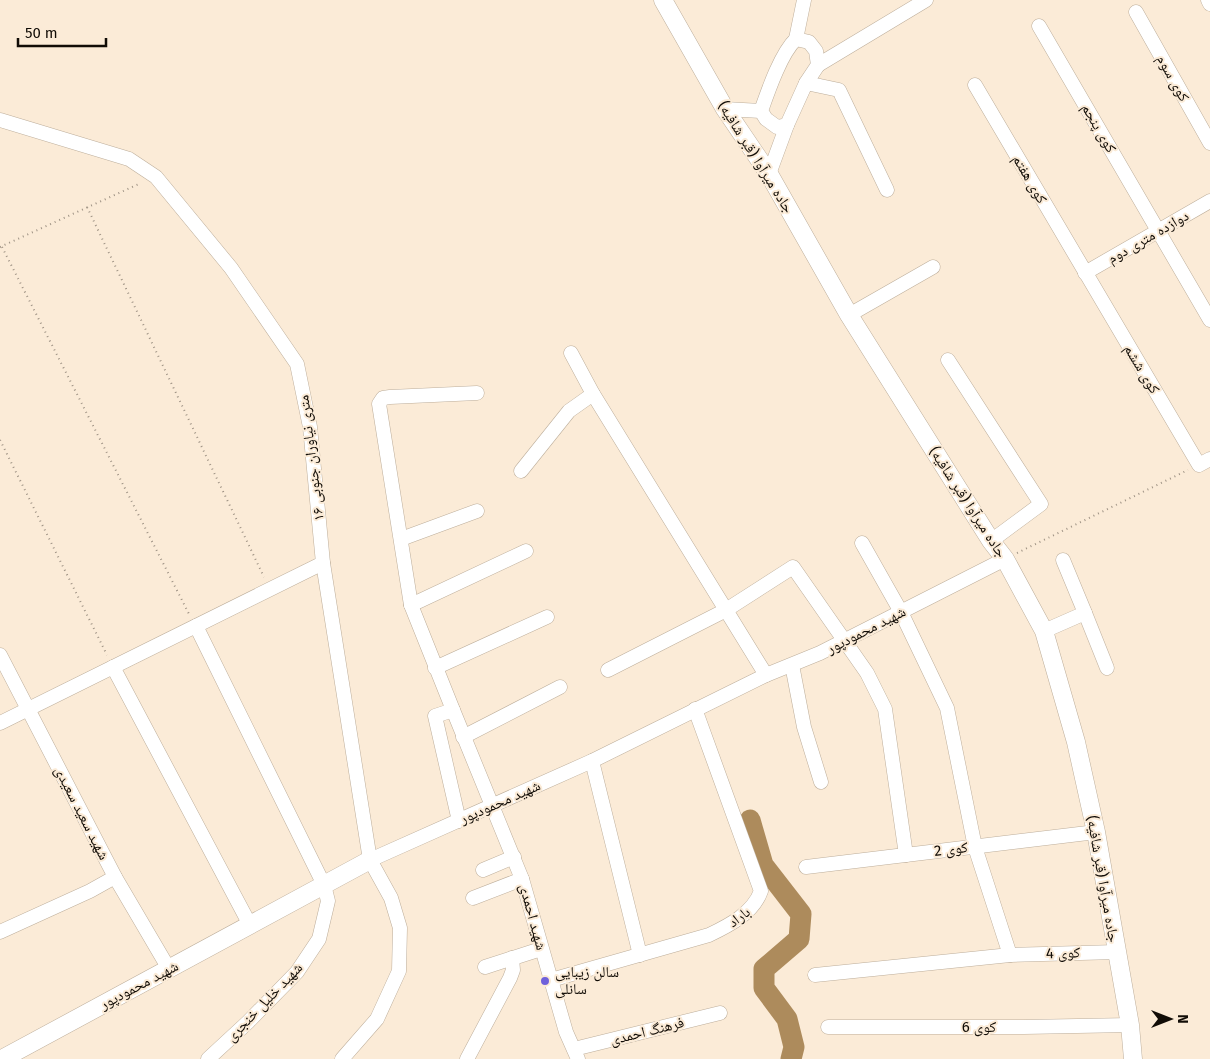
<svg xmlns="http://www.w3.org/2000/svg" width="1210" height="1059" font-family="'Fira Sans','Noto Naskh Arabic',sans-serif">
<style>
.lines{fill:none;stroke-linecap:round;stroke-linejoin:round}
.river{stroke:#ad8b5c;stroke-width:21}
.minor-casing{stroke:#bdae9b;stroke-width:15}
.tertiary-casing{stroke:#bdae9b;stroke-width:19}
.path{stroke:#9f9385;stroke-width:2;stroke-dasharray:1 4;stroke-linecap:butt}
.minor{stroke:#fff;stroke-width:14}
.tertiary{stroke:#fff;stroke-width:18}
.poi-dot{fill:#6f61db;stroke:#fbebd7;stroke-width:2}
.labels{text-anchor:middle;stroke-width:4;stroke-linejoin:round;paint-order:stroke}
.street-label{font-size:15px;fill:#110c06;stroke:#fbebd7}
.poi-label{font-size:15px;fill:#110c06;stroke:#fbebd7;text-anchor:start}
</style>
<rect width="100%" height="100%" fill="#fbebd7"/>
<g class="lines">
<polyline class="river" points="750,820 763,865 801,914 799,939 764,969 764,988 787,1019 794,1047 791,1059"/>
<g class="minor-casing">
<g id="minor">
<polyline points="1208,0 1210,4"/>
<polyline points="1136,12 1210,143"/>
<polyline points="1039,26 1210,320"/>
<path d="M796,39L809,42L816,51L818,65L806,83L787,125L777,127L766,119L761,111C768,91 781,53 796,39Z"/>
<polyline points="796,39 804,0"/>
<polyline points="818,65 926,0"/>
<polyline points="806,83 839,90 887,190"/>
<polyline points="975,85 1199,465 1210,459"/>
<polyline points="725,109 761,111"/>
<polyline points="0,120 129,159 156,177 231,268 297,364 310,427 323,563 370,860 391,898 400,928 399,971 377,1019 342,1059"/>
<polyline points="769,174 787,125"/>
<polyline points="1085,273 1210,201"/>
<polyline points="849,315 933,267"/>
<polyline points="571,353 593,394 766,675"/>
<polyline points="948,360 1041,504 991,541"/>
<polyline points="477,393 390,397 383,398 379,404 411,605 453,710 522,879 566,1032 578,1059"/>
<polyline points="521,471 569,411 593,394"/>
<polyline points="401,539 477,511"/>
<polyline points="862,543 901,612 947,708 975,847 1010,955"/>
<polyline points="411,605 526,551"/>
<polyline points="1085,613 1107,668"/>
<polyline points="196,626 324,885 328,901 319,939 297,972 248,1022 208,1059"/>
<polyline points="1044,631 1085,613 1063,560"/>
<polyline points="0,655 115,877 169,969"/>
<polyline points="792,665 804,727 821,782"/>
<polyline points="113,667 250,925"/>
<polyline points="435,668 547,617"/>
<polyline points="608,670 726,610 793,567 867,673 885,709 906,855"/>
<polyline points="453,710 435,716 459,821"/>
<polyline points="0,723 323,563"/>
<polyline points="463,737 560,687"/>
<polyline points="592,761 640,955"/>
<polyline points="370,860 592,761 766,675 820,653 1005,559"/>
<polyline points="806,867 1096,832"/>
<polyline points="483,870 514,857"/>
<polyline points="473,898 522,879"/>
<polyline points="0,932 90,891 115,877"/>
<polyline points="485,967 541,949"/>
<polyline points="815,975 1010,955 1117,952"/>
<path d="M551,980L709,935C730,925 753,913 761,891L695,709"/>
<polyline points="828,1027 1024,1027 1130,1025"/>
<polyline points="574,1049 720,1013"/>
<polyline points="467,1059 510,978 513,970 512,958"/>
</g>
</g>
<g class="tertiary-casing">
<g id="tertiary">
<polyline points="663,0 725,109 769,174 849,315 991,541 1005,559 1044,631 1076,742 1096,832 1130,1025 1133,1059"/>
<polyline points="2,1059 370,860"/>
</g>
</g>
<g class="path">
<polyline points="87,207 264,577"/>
<polyline points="0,247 141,183"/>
<polyline points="2,247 189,614"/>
<polyline points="0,440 107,655"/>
<polyline points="1017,553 1188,470"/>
</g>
<use href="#minor" class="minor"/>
<use href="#tertiary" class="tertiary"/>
</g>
<circle class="poi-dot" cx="545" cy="981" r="5"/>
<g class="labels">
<g class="street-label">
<text transform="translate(1173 78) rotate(61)" y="5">کوی سوم</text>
<text transform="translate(1099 128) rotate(60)" y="5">کوی پنجم</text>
<text transform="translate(756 157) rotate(58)" y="5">جاده میرآوا (قبر شافیه)</text>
<text transform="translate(1030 179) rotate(60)" y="5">کوی هفتم</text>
<text transform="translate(1148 237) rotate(-30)" y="5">دوازده متری دوم</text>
<text transform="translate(1142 369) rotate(59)" y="5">کوی ششم</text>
<text transform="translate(311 458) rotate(-97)" y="5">۱۶ متری نیاوران جنوبی</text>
<text transform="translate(968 502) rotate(57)" y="5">جاده میرآوا (قبر شافیه)</text>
<text transform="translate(866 630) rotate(-27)" y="5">شهید محمودپور</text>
<text transform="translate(500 802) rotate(-24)" y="5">شهید محمودپور</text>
<text transform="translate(82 813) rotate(63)" y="5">شهید سعید سعیدی</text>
<text transform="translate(951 849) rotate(-7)" y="5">کوی 2</text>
<text transform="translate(1103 879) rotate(80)" y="5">جاده میرآوا (قبر شافیه)</text>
<text transform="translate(533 917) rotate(75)" y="5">شهید احمدی</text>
<text transform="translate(739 917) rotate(-37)" y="5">باراد</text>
<text transform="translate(1063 953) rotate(-2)" y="5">کوی 4</text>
<text transform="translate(139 985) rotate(-28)" y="5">شهید محمودپور</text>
<text transform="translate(264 1002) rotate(-46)" y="5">شهید خلیل خنجری</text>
<text x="979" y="1032">کوی 6</text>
<text transform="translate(647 1031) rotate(-14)" y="5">فرهنگ احمدی</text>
</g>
<g class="poi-label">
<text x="555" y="977">سالن زیبایی<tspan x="555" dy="17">سانلی</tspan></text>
</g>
</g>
<g transform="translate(1170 1019) rotate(90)" stroke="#fbebd7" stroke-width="4" paint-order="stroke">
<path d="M0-4L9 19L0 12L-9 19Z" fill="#110c06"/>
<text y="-8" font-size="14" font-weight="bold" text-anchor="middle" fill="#110c06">N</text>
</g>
<path d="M18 38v8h88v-8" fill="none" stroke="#110c06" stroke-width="2.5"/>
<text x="25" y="38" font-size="15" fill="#110c06" stroke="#fbebd7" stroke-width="4" paint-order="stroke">50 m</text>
</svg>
